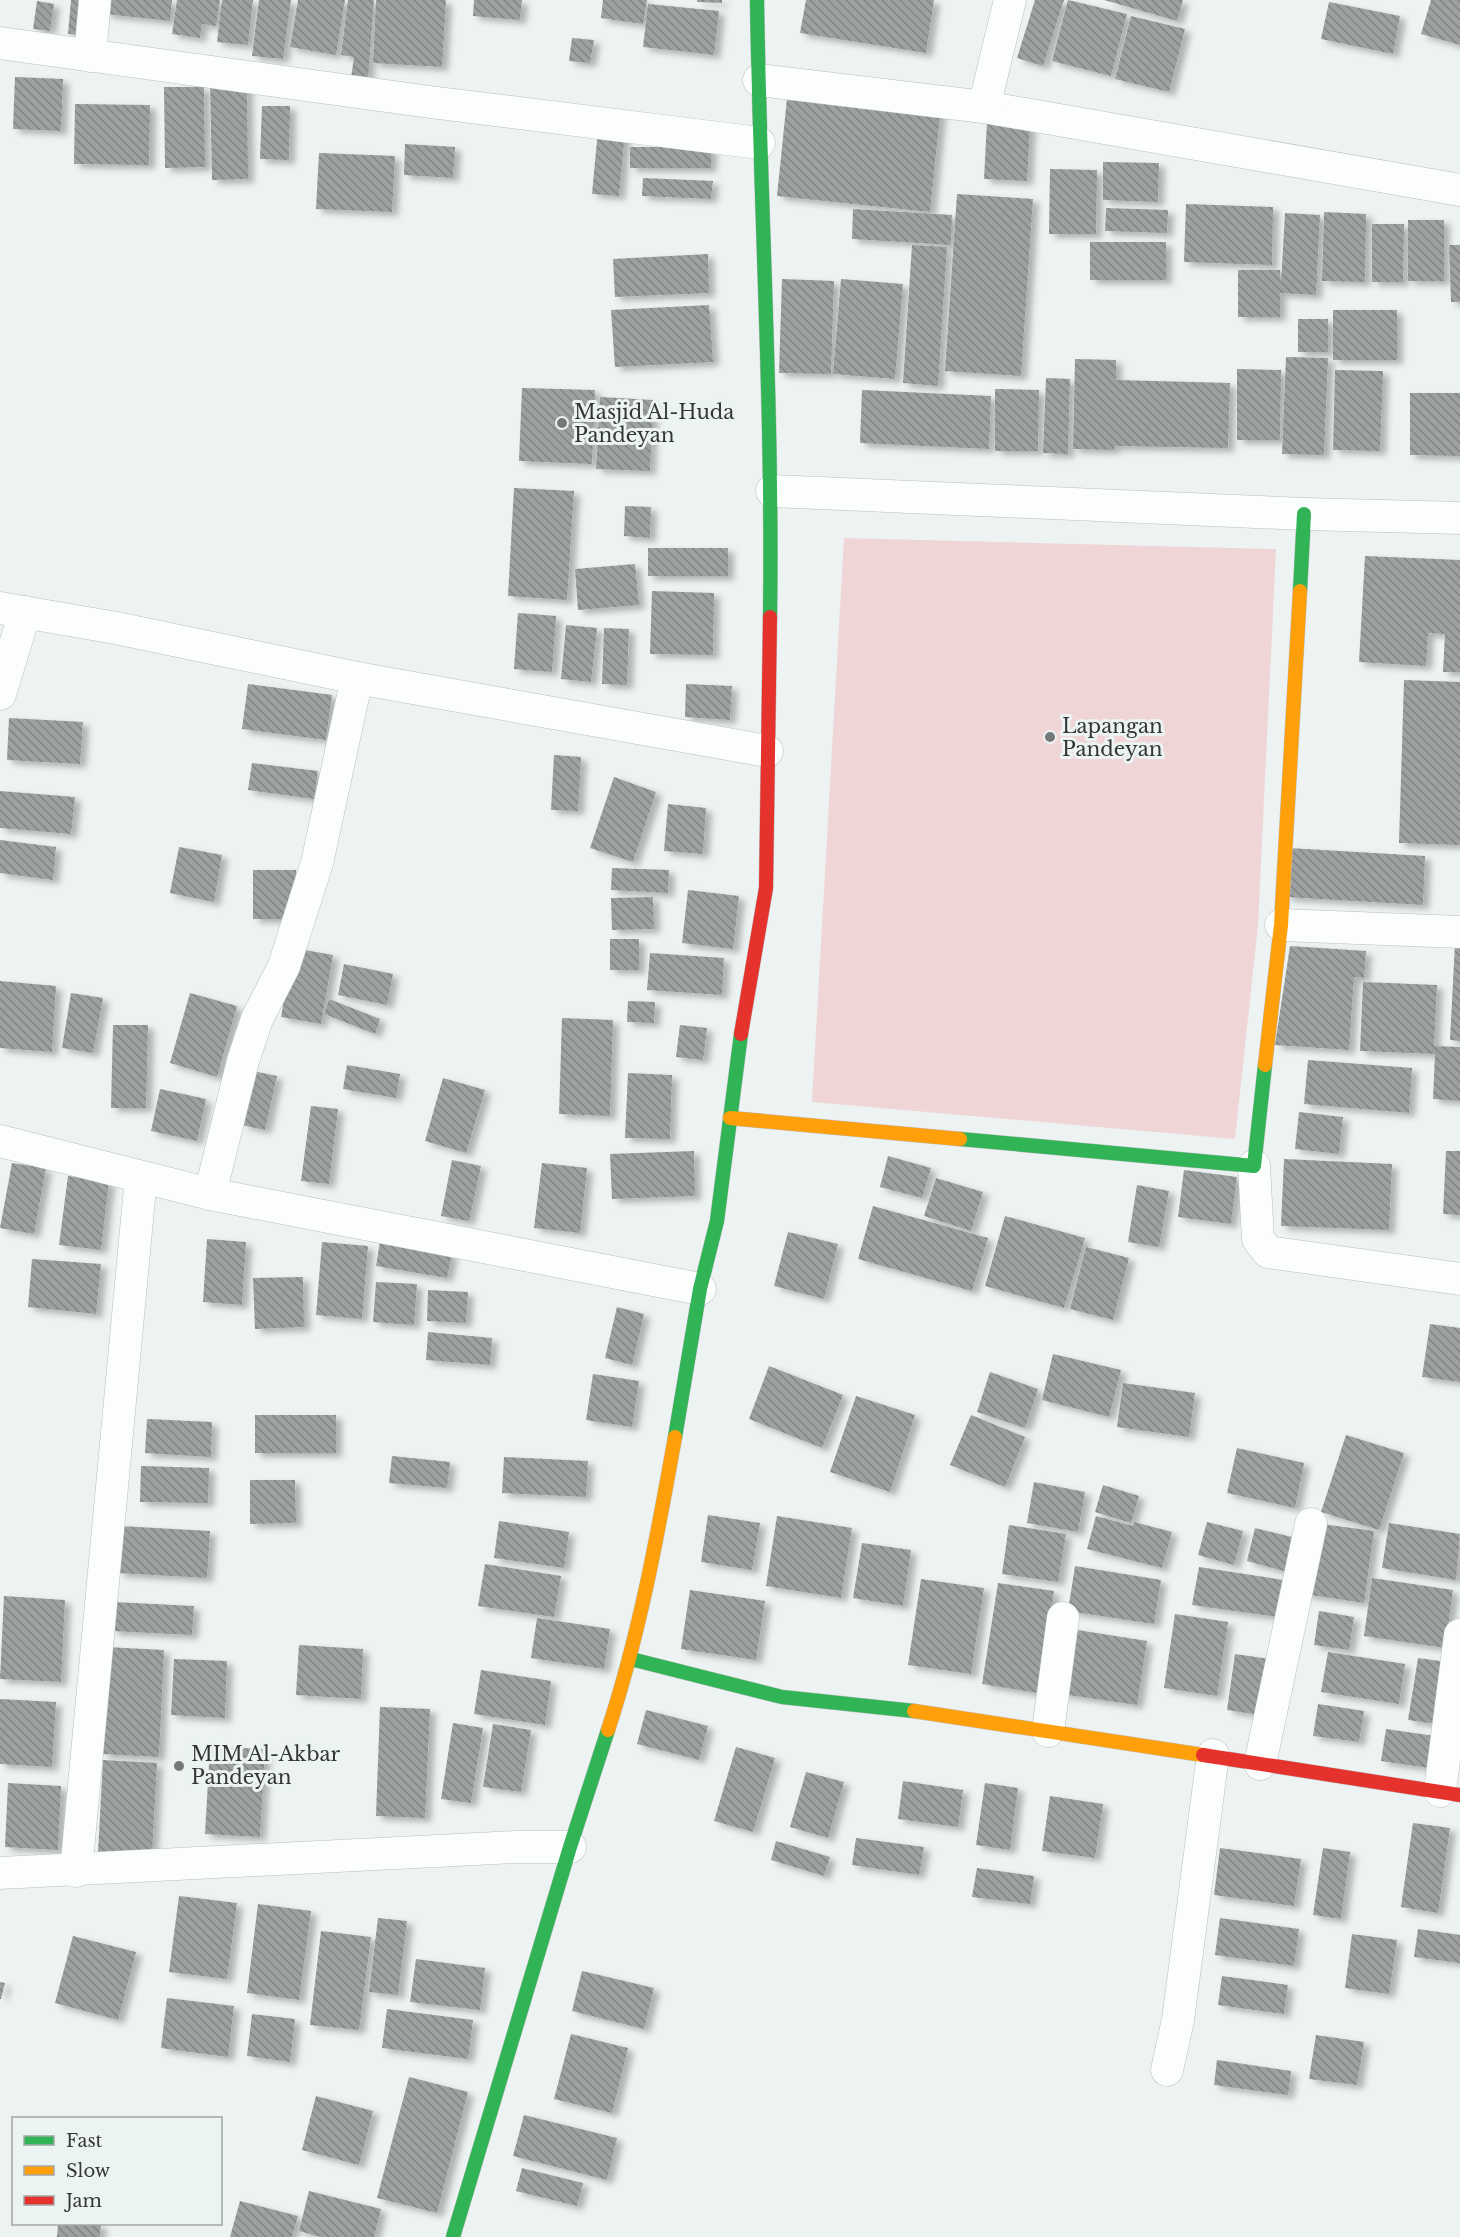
<svg xmlns="http://www.w3.org/2000/svg" width="1460" height="2237" font-family="'Libre Baskerville',serif">
<style>
.park{fill:#f0d5d6}
.building{fill:url(#building-back-hatch);filter:url(#shadow)}
.lines{fill:none;stroke-linecap:round;stroke-linejoin:round}
.street-casing{stroke:#bbbebe;stroke-width:33}
.fast-casing{stroke:#bbbebe;stroke-width:15}
.slow-casing{stroke:#bbbebe;stroke-width:15}
.jam-casing{stroke:#bbbebe;stroke-width:15}
.street{stroke:#fcfdfd;stroke-width:32}
.fast{stroke:#30b455;stroke-width:14}
.slow{stroke:#ff9f0a;stroke-width:14}
.jam{stroke:#e5322d;stroke-width:14}
.poi-dot{fill:#757878;stroke:#ecf3f3;stroke-width:2}
.labels{text-anchor:middle;stroke-width:6;stroke-linejoin:round;paint-order:stroke}
.poi-label{font-size:20px;fill:#343736;stroke:#ecf3f3;text-anchor:start}
</style>
<defs>
<pattern id="building-back-hatch" width="6" height="6" patternUnits="userSpaceOnUse" patternTransform="scale(1.5)"><rect width="6" height="6" fill="#9da1a1"/><path d="M-1 5l2 2M0 0l6 6M5-1l2 2" fill="none" stroke="#818484"/></pattern>
<filter id="shadow"><feDropShadow dx="6" dy="4" stdDeviation="3" flood-color="#0004"/></filter>
</defs>
<rect width="100%" height="100%" fill="#edf2f2"/>
<polygon class="park" points="844,538 1276,549 1258,925 1235,1139 812,1102"/>
<g class="building">
<polygon points="71,0 82,0 78,35 68,34"/>
<polygon points="107,0 172,0 170,21 105,14"/>
<polygon points="177,0 220,0 216,26 202,24 200,38 172,34"/>
<polygon points="222,0 253,0 248,45 217,42"/>
<polygon points="259,0 291,0 283,59 252,56"/>
<polygon points="298,0 345,0 336,55 290,47"/>
<polygon points="348,0 374,0 368,79 351,78 354,57 341,55"/>
<polygon points="376,0 446,0 442,67 373,63"/>
<polygon points="474,0 522,0 520,20 473,16"/>
<polygon points="603,0 647,0 643,24 601,18"/>
<polygon points="697,0 722,0 722,3 697,2"/>
<polygon points="806,0 934,0 926,53 800,33"/>
<polygon points="1035,0 1064,0 1043,66 1017,58"/>
<polygon points="1068,0 1127,14 1111,76 1052,61"/>
<polygon points="1104,0 1183,0 1177,21"/>
<polygon points="1431,0 1460,0 1460,45 1421,34"/>
<polygon points="37,1 54,4 50,31 33,29"/>
<polygon points="1329,2 1400,16 1393,54 1321,39"/>
<polygon points="648,4 719,11 714,55 643,47"/>
<polygon points="1131,16 1185,29 1169,92 1115,79"/>
<polygon points="572,38 594,40 590,63 569,61"/>
<polygon points="15,77 63,79 61,131 13,129"/>
<polygon points="210,81 247,81 248,179 212,180"/>
<polygon points="164,87 204,87 205,167 165,168"/>
<polygon points="788,89 941,105 930,212 777,196"/>
<polygon points="75,104 150,105 149,165 74,164"/>
<polygon points="262,106 290,106 289,160 260,159"/>
<polygon points="987,122 1030,125 1027,181 984,179"/>
<polygon points="598,130 625,132 619,196 592,194"/>
<polygon points="405,144 455,147 453,178 404,175"/>
<rect x="630" y="147" width="81" height="21"/>
<polygon points="319,153 395,156 392,212 316,209"/>
<polygon points="1103,162 1159,163 1158,202 1103,200"/>
<polygon points="1050,169 1097,170 1096,234 1049,234"/>
<polygon points="643,178 713,181 711,199 642,196"/>
<polygon points="957,194 1033,199 1021,376 945,371"/>
<polygon points="1186,204 1273,207 1272,265 1184,262"/>
<polygon points="1106,208 1168,210 1167,233 1105,231"/>
<polygon points="853,209 952,215 951,245 852,239"/>
<polygon points="1324,212 1366,214 1365,282 1322,281"/>
<polygon points="1285,213 1320,215 1316,295 1280,293 1280,317 1238,317 1238,270 1280,270 1281,283"/>
<rect x="1408" y="220" width="36" height="61"/>
<polygon points="1372,224 1404,224 1403,282 1372,282"/>
<rect x="1090" y="242" width="76" height="38"/>
<polygon points="912,245 947,247 938,386 903,383"/>
<polygon points="1449,245 1460,245 1460,302 1451,302"/>
<polygon points="708,254 709,293 615,297 613,259"/>
<polygon points="782,279 834,281 831,374 779,373"/>
<polygon points="841,279 903,284 895,379 833,374"/>
<polygon points="709,305 713,362 615,367 611,310"/>
<rect x="1333" y="310" width="64" height="50"/>
<rect x="1298" y="319" width="30" height="33"/>
<polygon points="1286,357 1328,358 1324,455 1282,454"/>
<polygon points="1075,359 1116,360 1116,380 1230,383 1228,448 1114,446 1114,450 1073,449"/>
<polygon points="1237,369 1281,370 1280,440 1237,440"/>
<polygon points="1335,370 1383,371 1380,451 1333,450"/>
<polygon points="1046,378 1070,379 1068,454 1043,453"/>
<polygon points="522,388 595,390 592,464 519,461"/>
<polygon points="995,389 1039,390 1038,451 995,451"/>
<polygon points="862,390 991,396 989,449 860,443"/>
<polygon points="1410,393 1460,393 1460,456 1410,455"/>
<polygon points="600,397 653,400 650,471 596,469"/>
<polygon points="514,488 574,491 567,600 508,596"/>
<polygon points="625,506 651,507 650,538 624,536"/>
<rect x="648" y="548" width="80" height="28"/>
<polygon points="1365,556 1460,560 1460,672 1443,672 1445,634 1428,633 1426,666 1359,662"/>
<polygon points="635,564 639,605 578,610 575,569"/>
<polygon points="652,591 714,593 713,655 650,654"/>
<polygon points="518,613 556,616 552,672 514,669"/>
<polygon points="566,625 597,628 591,682 561,679"/>
<polygon points="604,628 629,629 627,685 602,684"/>
<polygon points="1404,680 1460,682 1460,845 1399,843"/>
<polygon points="248,684 332,695 326,740 242,729"/>
<polygon points="686,684 732,686 730,720 685,717"/>
<polygon points="9,718 83,722 80,764 7,760"/>
<polygon points="554,755 581,757 578,811 551,810"/>
<polygon points="252,763 318,771 314,799 248,790"/>
<polygon points="614,777 656,792 633,862 590,848"/>
<polygon points="0,791 75,797 71,834 0,828"/>
<polygon points="668,804 706,808 703,854 664,851"/>
<polygon points="0,840 56,847 53,880 0,873"/>
<polygon points="179,847 222,855 214,902 170,893"/>
<polygon points="1289,848 1425,856 1423,905 1286,897"/>
<polygon points="612,868 669,870 668,893 611,890"/>
<rect x="253" y="870" width="43" height="49"/>
<polygon points="688,890 739,896 733,949 682,943"/>
<polygon points="653,897 654,929 612,930 611,898"/>
<rect x="610" y="939" width="29" height="31"/>
<polygon points="1455,944 1460,944 1460,1041 1450,1040"/>
<polygon points="1290,946 1366,951 1364,978 1354,977 1349,1050 1275,1045"/>
<polygon points="293,948 333,955 321,1024 281,1017"/>
<polygon points="650,953 724,958 722,995 647,990"/>
<polygon points="344,964 393,974 387,1005 338,995"/>
<polygon points="0,981 56,986 52,1052 0,1048"/>
<polygon points="1363,982 1437,985 1434,1046 1460,1047 1460,1101 1433,1099 1435,1054 1360,1051"/>
<polygon points="71,993 103,998 93,1053 62,1048"/>
<polygon points="190,993 237,1006 217,1077 170,1063"/>
<polygon points="329,999 380,1019 375,1034 324,1014"/>
<polygon points="628,1001 655,1002 654,1023 627,1022"/>
<polygon points="562,1018 613,1020 610,1116 559,1114"/>
<polygon points="113,1025 148,1025 146,1108 111,1108"/>
<polygon points="680,1025 707,1028 703,1060 676,1057"/>
<polygon points="1308,1060 1412,1068 1409,1113 1304,1104"/>
<polygon points="347,1065 400,1074 396,1098 343,1089"/>
<polygon points="253,1071 277,1076 265,1130 242,1125"/>
<polygon points="628,1073 672,1075 670,1139 625,1138"/>
<polygon points="443,1078 485,1090 466,1153 425,1141"/>
<polygon points="160,1089 206,1099 197,1141 151,1131"/>
<polygon points="311,1106 338,1109 329,1184 301,1181"/>
<polygon points="1299,1112 1343,1117 1339,1154 1295,1149"/>
<polygon points="694,1151 695,1196 612,1199 610,1154"/>
<polygon points="1446,1151 1460,1151 1460,1215 1443,1214"/>
<polygon points="888,1156 931,1168 922,1198 880,1187"/>
<polygon points="1284,1159 1392,1164 1389,1230 1281,1226"/>
<polygon points="452,1160 481,1166 469,1221 441,1216"/>
<polygon points="12,1163 46,1168 34,1234 0,1228"/>
<polygon points="542,1163 587,1168 580,1233 534,1228"/>
<polygon points="1184,1170 1237,1177 1231,1224 1178,1217"/>
<polygon points="68,1176 109,1181 101,1250 59,1245"/>
<polygon points="936,1178 983,1192 971,1231 924,1216"/>
<polygon points="1137,1185 1169,1191 1159,1247 1128,1242"/>
<polygon points="873,1206 988,1238 972,1291 858,1259"/>
<polygon points="1005,1216 1085,1238 1064,1308 985,1286"/>
<polygon points="788,1232 838,1244 824,1299 774,1286"/>
<polygon points="207,1239 246,1242 242,1305 203,1302"/>
<polygon points="380,1241 452,1253 447,1278 376,1266"/>
<polygon points="322,1242 368,1246 362,1319 316,1315"/>
<polygon points="1086,1247 1129,1258 1113,1320 1070,1309"/>
<polygon points="32,1259 101,1264 96,1314 28,1307"/>
<polygon points="303,1277 304,1327 255,1329 253,1278"/>
<polygon points="376,1282 417,1284 414,1325 373,1322"/>
<polygon points="428,1290 468,1292 466,1323 427,1321"/>
<polygon points="617,1307 644,1314 632,1365 605,1358"/>
<polygon points="1430,1324 1460,1328 1460,1382 1422,1377"/>
<polygon points="428,1332 492,1338 490,1365 426,1360"/>
<polygon points="1053,1354 1121,1370 1109,1417 1042,1400"/>
<polygon points="769,1366 843,1395 822,1448 749,1419"/>
<polygon points="990,1372 1038,1389 1025,1428 977,1412"/>
<polygon points="593,1374 639,1381 632,1427 586,1420"/>
<polygon points="1123,1383 1195,1393 1189,1437 1117,1427"/>
<polygon points="856,1396 915,1415 890,1492 830,1472"/>
<rect x="255" y="1415" width="81" height="38"/>
<polygon points="971,1415 1025,1437 1005,1487 950,1465"/>
<polygon points="147,1419 212,1422 211,1457 145,1453"/>
<polygon points="1346,1435 1404,1453 1379,1530 1321,1512"/>
<polygon points="1237,1448 1304,1463 1295,1508 1227,1493"/>
<polygon points="392,1456 450,1462 447,1488 389,1483"/>
<polygon points="504,1457 588,1461 586,1497 502,1493"/>
<polygon points="141,1466 209,1468 208,1503 140,1502"/>
<polygon points="250,1480 295,1480 296,1523 250,1524"/>
<polygon points="1034,1482 1085,1492 1078,1532 1027,1523"/>
<polygon points="1103,1485 1139,1496 1131,1523 1095,1512"/>
<polygon points="708,1515 760,1523 752,1570 701,1562"/>
<polygon points="777,1516 852,1528 841,1598 766,1586"/>
<polygon points="1096,1516 1133,1526 1134,1522 1172,1532 1162,1568 1087,1549"/>
<polygon points="499,1521 569,1532 564,1568 494,1558"/>
<polygon points="1207,1522 1243,1531 1234,1565 1198,1555"/>
<polygon points="1315,1523 1374,1531 1364,1603 1304,1594"/>
<polygon points="1389,1523 1460,1534 1456,1580 1382,1568"/>
<polygon points="1009,1525 1066,1534 1058,1582 1002,1574"/>
<polygon points="120,1526 210,1531 207,1578 118,1573"/>
<polygon points="1255,1528 1300,1539 1291,1573 1247,1561"/>
<polygon points="862,1543 911,1550 903,1606 853,1598"/>
<polygon points="485,1564 561,1576 554,1617 478,1606"/>
<polygon points="1075,1566 1161,1580 1154,1624 1068,1611"/>
<polygon points="1199,1567 1290,1581 1285,1618 1192,1605"/>
<polygon points="1372,1578 1453,1590 1445,1648 1364,1636"/>
<polygon points="921,1579 984,1588 971,1674 908,1665"/>
<polygon points="998,1583 1054,1591 1038,1693 982,1684"/>
<polygon points="690,1590 765,1601 756,1660 681,1649"/>
<polygon points="4,1596 65,1600 61,1682 0,1679"/>
<polygon points="113,1602 194,1606 192,1635 112,1631"/>
<polygon points="1319,1611 1354,1617 1349,1650 1314,1645"/>
<polygon points="1175,1614 1228,1622 1217,1696 1164,1688"/>
<polygon points="537,1618 610,1629 604,1669 531,1658"/>
<polygon points="1071,1629 1147,1641 1137,1705 1061,1694"/>
<polygon points="299,1645 363,1649 361,1699 296,1695"/>
<polygon points="106,1647 164,1650 159,1757 102,1754"/>
<polygon points="1328,1652 1405,1664 1399,1704 1321,1692"/>
<polygon points="1235,1654 1276,1660 1267,1716 1227,1710"/>
<polygon points="1418,1658 1446,1662 1436,1724 1408,1720"/>
<polygon points="174,1659 227,1661 225,1718 171,1715"/>
<polygon points="481,1670 551,1681 545,1725 474,1714"/>
<polygon points="0,1699 56,1702 52,1767 0,1764"/>
<polygon points="1318,1704 1364,1711 1359,1742 1313,1736"/>
<polygon points="380,1707 430,1709 425,1818 376,1816"/>
<polygon points="646,1710 708,1726 699,1760 637,1744"/>
<polygon points="453,1723 483,1728 471,1803 441,1799"/>
<polygon points="493,1724 531,1730 521,1792 483,1787"/>
<polygon points="1386,1729 1435,1736 1429,1768 1381,1761"/>
<polygon points="210,1747 265,1749 260,1837 205,1834"/>
<polygon points="736,1747 775,1758 753,1832 714,1821"/>
<polygon points="103,1760 157,1763 152,1855 98,1852"/>
<polygon points="806,1772 844,1782 828,1838 790,1827"/>
<polygon points="903,1781 963,1790 958,1827 898,1819"/>
<polygon points="8,1783 61,1786 58,1850 5,1847"/>
<polygon points="985,1783 1018,1788 1010,1850 976,1845"/>
<polygon points="1050,1796 1103,1804 1095,1858 1042,1851"/>
<polygon points="1413,1823 1450,1828 1438,1913 1401,1907"/>
<polygon points="856,1838 924,1847 919,1875 852,1865"/>
<polygon points="776,1841 830,1857 824,1876 771,1860"/>
<polygon points="1220,1848 1301,1859 1294,1906 1214,1895"/>
<polygon points="1323,1848 1350,1852 1341,1919 1313,1915"/>
<polygon points="977,1868 1034,1876 1030,1904 972,1897"/>
<polygon points="179,1896 237,1903 227,1979 169,1972"/>
<polygon points="258,1904 311,1911 299,2000 247,1993"/>
<polygon points="378,1918 407,1921 398,1995 369,1992"/>
<polygon points="1220,1918 1299,1929 1294,1966 1215,1955"/>
<polygon points="1418,1929 1460,1935 1460,1963 1414,1957"/>
<polygon points="321,1931 371,1937 359,2030 310,2025"/>
<polygon points="1352,1934 1397,1940 1389,1994 1345,1988"/>
<polygon points="73,1936 136,1952 118,2020 55,2003"/>
<polygon points="416,1959 485,1968 480,2010 410,2002"/>
<polygon points="582,1971 654,1988 644,2029 572,2011"/>
<polygon points="1222,1976 1288,1985 1284,2014 1218,2005"/>
<polygon points="0,1982 5,1983 1,1999 0,1999"/>
<polygon points="167,1998 234,2006 228,2057 161,2048"/>
<polygon points="387,2009 473,2020 468,2059 382,2048"/>
<polygon points="252,2014 295,2019 290,2062 247,2056"/>
<polygon points="571,2034 628,2048 612,2113 554,2099"/>
<polygon points="1316,2035 1364,2042 1357,2085 1309,2079"/>
<polygon points="1217,2060 1291,2071 1288,2095 1214,2085"/>
<polygon points="409,2077 468,2092 437,2213 377,2198"/>
<polygon points="316,2096 373,2111 359,2165 302,2150"/>
<polygon points="524,2115 617,2138 607,2180 513,2156"/>
<polygon points="522,2168 583,2183 577,2206 516,2191"/>
<polygon points="309,2191 381,2209 374,2237 321,2237 299,2231"/>
<polygon points="240,2201 298,2216 292,2237 230,2237"/>
<polygon points="58,2224 101,2224 100,2237 57,2237"/>
</g>
<g class="lines">
<g class="street-casing">
<g id="street">
<polyline points="0,43 430,102 759,143"/>
<polyline points="90,56 95,0"/>
<polyline points="759,80 984,107 1460,190"/>
<polyline points="984,107 1010,0"/>
<polyline points="772,491 1304,514 1460,518"/>
<polyline points="0,608 116,628 357,678 767,751"/>
<polyline points="0,694 25,612"/>
<polyline points="1281,925 1460,932"/>
<polyline points="0,1141 210,1194 700,1289"/>
<polyline points="1254,1166 1258,1239 1268,1252 1460,1279"/>
<polyline points="210,1194 243,1061 257,1019 284,966 317,863 357,678"/>
<polyline points="1048,1731 1063,1618"/>
<polyline points="1260,1764 1311,1524"/>
<polyline points="1440,1791 1460,1635"/>
<polyline points="76,1871 141,1177"/>
<polyline points="0,1873 516,1847 570,1847"/>
<polyline points="1167,2070 1178,2020 1213,1755"/>
</g>
</g>
<g class="fast-casing">
<g id="fast">
<path d="M757,0C760,206 773,411 770,617"/>
<polyline points="1300,591 1304,514"/>
<polyline points="960,1139 1254,1166 1265,1065"/>
<polyline points="675,1437 700,1289 717,1221 741,1034"/>
<polyline points="631,1659 782,1697 914,1711"/>
<polyline points="453,2237 570,1847 608,1730"/>
</g>
</g>
<g class="slow-casing">
<g id="slow">
<polyline points="1265,1065 1281,925 1300,591"/>
<polyline points="730,1118 960,1139"/>
<polyline points="914,1711 1203,1755"/>
<path d="M608,1730C640,1632 657,1538 675,1437"/>
</g>
</g>
<g class="jam-casing">
<g id="jam">
<polyline points="741,1034 766,888 770,617"/>
<polyline points="1203,1755 1460,1795"/>
</g>
</g>
<use href="#street" class="street"/>
<use href="#fast" class="fast"/>
<use href="#slow" class="slow"/>
<use href="#jam" class="jam"/>
</g>
<g class="poi-dot">
<circle cx="562" cy="423" r="6"/>
<circle cx="1050" cy="737" r="6"/>
<circle cx="179" cy="1766" r="6"/>
</g>
<g class="labels">
<g class="poi-label">
<text x="574" y="419">Masjid Al-Huda<tspan x="574" dy="23">Pandeyan</tspan></text>
<text x="1062" y="733">Lapangan<tspan x="1062" dy="23">Pandeyan</tspan></text>
<text x="191" y="1761">MIM Al-Akbar<tspan x="191" dy="23">Pandeyan</tspan></text>
</g>
</g>
<rect x="12" y="2117" width="210" height="108" fill="#ecf3f3" stroke="#a2a8a7" stroke-width="1.5"/>
<rect x="24" y="2136" width="30" height="9" fill="#30b455" stroke="#a2a8a7" stroke-width="1.5"/>
<text x="66" y="2147" font-size="18" fill="#343736">Fast</text>
<rect x="24" y="2166" width="30" height="9" fill="#ff9f0a" stroke="#a2a8a7" stroke-width="1.5"/>
<text x="66" y="2177" font-size="18" fill="#343736">Slow</text>
<rect x="24" y="2196" width="30" height="9" fill="#e5322d" stroke="#a2a8a7" stroke-width="1.5"/>
<text x="66" y="2207" font-size="18" fill="#343736">Jam</text>
</svg>
